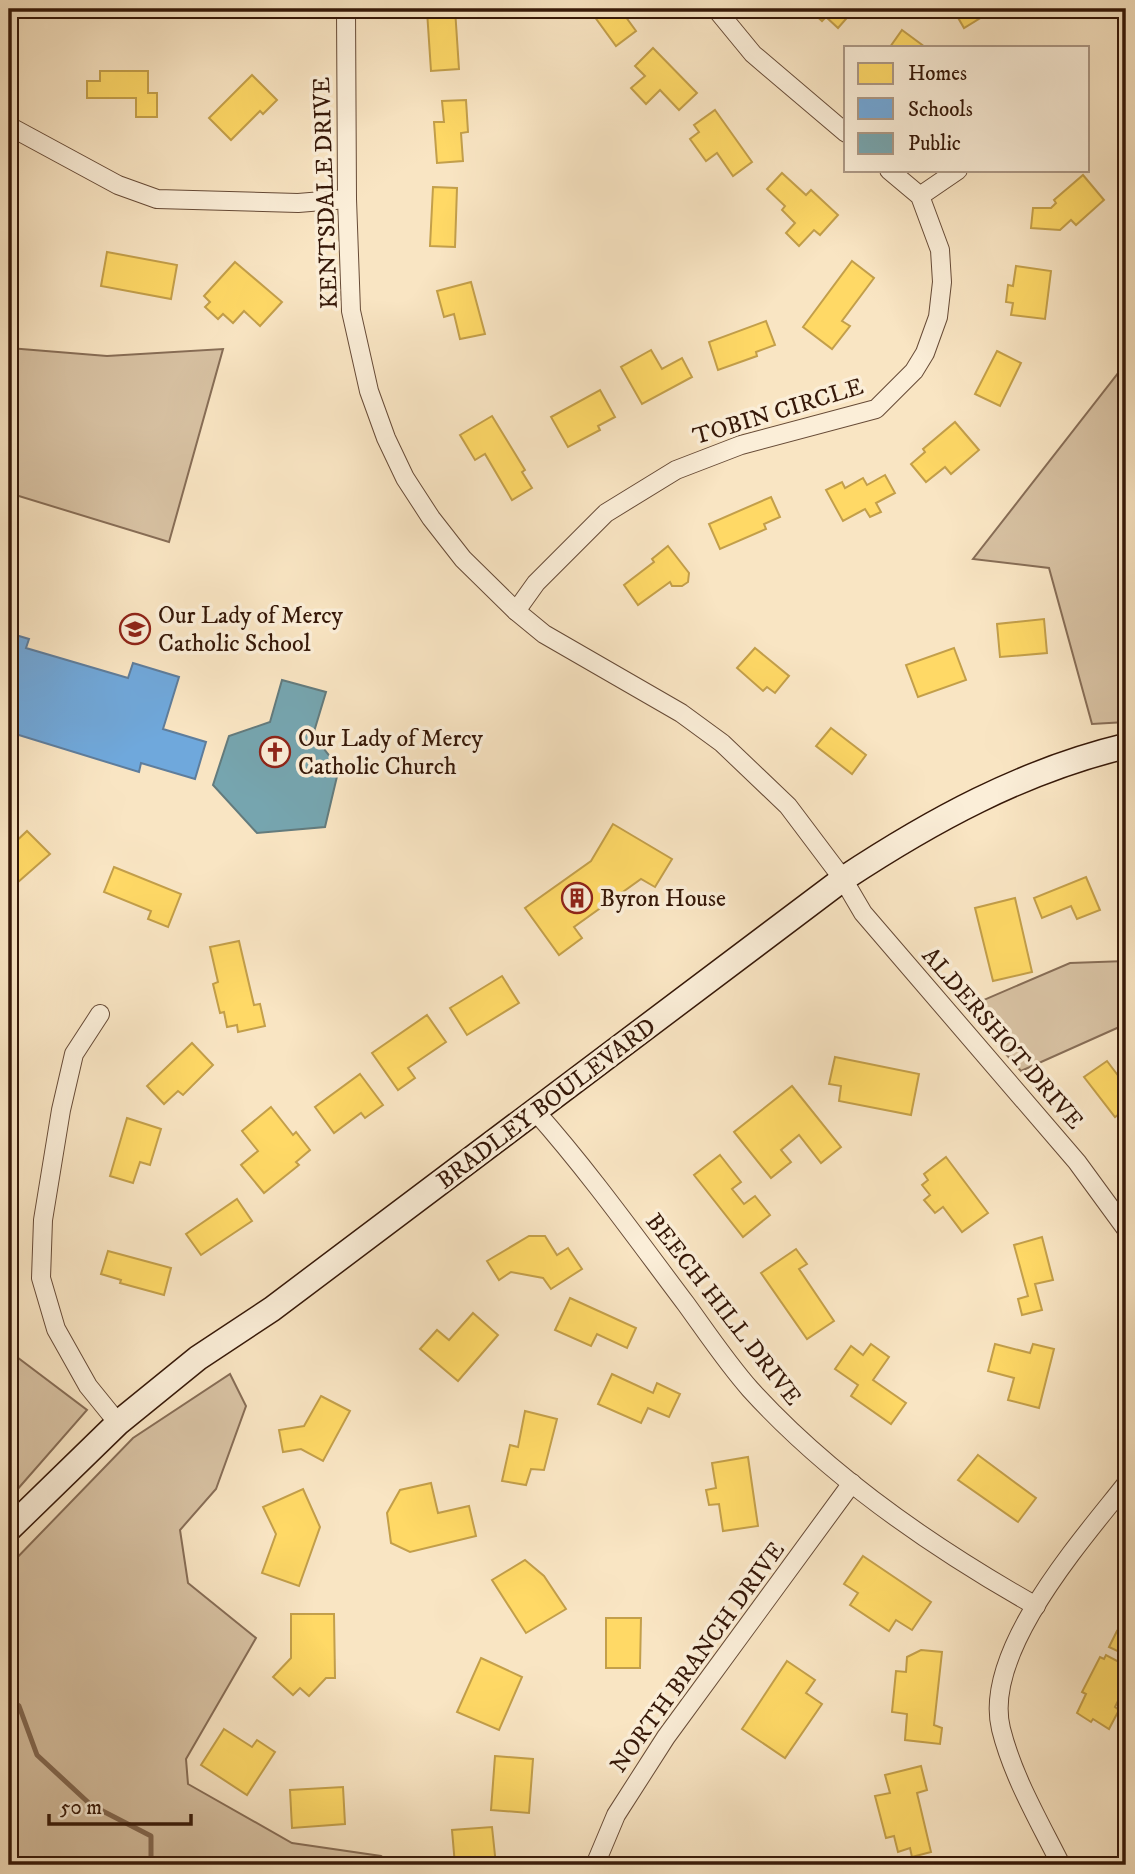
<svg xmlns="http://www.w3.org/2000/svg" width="1135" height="1874" font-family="'IM FELL DW Pica',serif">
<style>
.green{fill:#d8c2a3;stroke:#876d56;stroke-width:2}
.homes{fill:#ffd966;stroke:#c39f4a;stroke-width:2}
.schools{fill:#6fa8dc;stroke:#5e7d9c;stroke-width:2}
.public{fill:#76a5af;stroke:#637b7d;stroke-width:2}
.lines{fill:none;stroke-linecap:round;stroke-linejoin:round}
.stream{stroke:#836952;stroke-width:5}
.minor-casing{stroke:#674b37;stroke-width:20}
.secondary-casing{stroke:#361808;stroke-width:27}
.minor{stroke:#fbeed8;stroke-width:18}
.secondary{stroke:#fbeed8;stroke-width:24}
.labels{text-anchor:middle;stroke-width:7;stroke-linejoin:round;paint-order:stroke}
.street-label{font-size:24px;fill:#361808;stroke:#fbeed8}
.poi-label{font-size:24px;fill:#361808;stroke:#fbeed8;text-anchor:start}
</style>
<rect width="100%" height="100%" fill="#f9e5c3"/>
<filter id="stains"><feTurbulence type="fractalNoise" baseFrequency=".00286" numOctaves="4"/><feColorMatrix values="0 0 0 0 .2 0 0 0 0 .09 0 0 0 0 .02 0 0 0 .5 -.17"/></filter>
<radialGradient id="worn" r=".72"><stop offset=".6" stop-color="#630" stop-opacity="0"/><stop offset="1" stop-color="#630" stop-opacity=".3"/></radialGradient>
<g class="green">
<polygon points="9,348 107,356 223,349 169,542 9,493"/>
<polygon points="1126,363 1126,722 1092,724 1049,568 973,559"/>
<polygon points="1126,961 1126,1024 1021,1071 965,1008 1070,963"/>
<polygon points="9,1351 87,1410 9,1499"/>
<polygon points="230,1374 246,1406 216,1489 180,1530 188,1583 256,1638 186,1759 188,1784 292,1843 381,1856 393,1865 9,1865 9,1566 133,1438"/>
</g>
<g class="homes">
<polygon points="455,9 459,69 431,71 427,11"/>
<polygon points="589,9 620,9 636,31 616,46"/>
<polygon points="809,9 850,9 853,11 838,28 826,17 822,21"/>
<polygon points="953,9 995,9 964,28"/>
<polygon points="902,30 925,47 890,47"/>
<polygon points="653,48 697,93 679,110 660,90 646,104 631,88 645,76 635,66"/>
<polygon points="100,71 148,71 148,93 157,93 157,117 136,117 136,98 87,98 87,81 100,81"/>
<polygon points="252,75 277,100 263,114 260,111 231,140 209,118"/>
<polygon points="466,100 468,132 461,133 463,161 437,163 434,122 444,122 442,101"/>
<polygon points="715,110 752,162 733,176 717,153 706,161 690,139 699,132 694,125"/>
<polygon points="782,173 806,195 811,190 838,215 820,235 814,230 799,246 786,233 795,223 782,210 785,206 767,189"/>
<polygon points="1083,175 1104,200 1076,225 1071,220 1060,230 1031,228 1033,208 1051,208 1056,203 1054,200"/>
<polygon points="433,187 457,188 455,247 430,246"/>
<polygon points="107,252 177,265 171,299 101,286"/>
<polygon points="852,261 874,278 842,321 850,326 832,349 803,327"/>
<polygon points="235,262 282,302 260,326 244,311 233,323 223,314 218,319 205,307 210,302 204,296"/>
<polygon points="1016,266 1051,271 1045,319 1011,315 1013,303 1006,302 1008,285 1013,286"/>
<polygon points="471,282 485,334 460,339 454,314 444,317 437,291"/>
<polygon points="766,321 775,345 756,352 757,356 718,370 709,342"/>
<polygon points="651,350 662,369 682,358 692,377 642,404 621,367"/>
<polygon points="997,351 1021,363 1000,406 975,394"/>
<polygon points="600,390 615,417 598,426 600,430 568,447 551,417"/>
<polygon points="492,416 525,470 522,472 532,488 512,500 485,454 475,460 460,435"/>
<polygon points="955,422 979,450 951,474 945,467 926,482 911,464 925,452 923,449"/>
<polygon points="885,475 895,493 876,503 881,512 870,517 865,509 843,521 826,490 842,482 845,488 863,478 867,485"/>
<polygon points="771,497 780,517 764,524 766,529 720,549 709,524"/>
<polygon points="668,546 689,573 688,582 682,586 672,586 670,582 638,605 624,585 654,562 652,559"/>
<polygon points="1044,619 1047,653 1000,657 997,624"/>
<polygon points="755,648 789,676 775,693 767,687 763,691 737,668"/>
<polygon points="954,648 966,680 918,697 906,665"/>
<polygon points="831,728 866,755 852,774 816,746"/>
<polygon points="613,824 672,859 655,887 641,879 574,927 582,938 559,955 525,908 591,861"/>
<polygon points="27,831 50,854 9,890 9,848"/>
<polygon points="114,867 181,894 168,927 148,919 151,911 104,892"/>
<polygon points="1086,877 1100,910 1077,919 1071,906 1042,918 1034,898"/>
<polygon points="1015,898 1032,972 993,981 975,908"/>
<polygon points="239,941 254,1005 260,1004 265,1026 238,1032 237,1025 227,1027 224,1012 220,1013 213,984 218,982 210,947"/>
<polygon points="502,976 519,1003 467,1035 450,1008"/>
<polygon points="427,1015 446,1042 408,1068 415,1078 398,1090 372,1053"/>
<polygon points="192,1043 213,1065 183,1095 178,1091 164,1104 147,1086"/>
<polygon points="835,1057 919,1074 911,1115 839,1101 841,1086 829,1084"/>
<polygon points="1107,1061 1126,1086 1126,1109 1115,1117 1084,1077"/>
<polygon points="360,1074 383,1105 365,1118 361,1113 334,1133 315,1107"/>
<polygon points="792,1086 841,1147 821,1163 799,1135 781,1150 791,1162 771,1178 734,1132"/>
<polygon points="271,1107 293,1135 296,1132 310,1150 296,1162 299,1165 264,1193 241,1165 258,1151 242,1131"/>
<polygon points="127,1118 161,1129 150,1165 140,1162 133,1183 110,1176"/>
<polygon points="720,1155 741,1182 732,1189 744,1204 755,1196 770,1215 743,1237 694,1175"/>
<polygon points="946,1157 988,1213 962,1232 943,1207 935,1213 924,1200 930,1195 922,1185 928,1180 924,1174"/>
<polygon points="237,1199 252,1221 201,1255 186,1234"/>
<polygon points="529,1236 545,1236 557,1255 568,1248 582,1269 551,1289 543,1278 511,1272 499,1280 487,1261"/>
<polygon points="1042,1237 1053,1280 1035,1284 1042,1310 1022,1315 1018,1299 1028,1296 1014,1245"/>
<polygon points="796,1249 807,1264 799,1269 834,1321 807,1339 761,1273"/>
<polygon points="108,1251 171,1268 164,1295 120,1283 121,1280 101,1274"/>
<polygon points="570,1298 636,1328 627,1348 597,1334 591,1346 555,1330"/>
<polygon points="473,1313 498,1335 458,1381 420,1349 437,1330 449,1340"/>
<polygon points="871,1344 889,1357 873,1380 906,1403 891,1424 851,1396 858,1385 835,1369 851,1346 863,1355"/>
<polygon points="995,1344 1030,1353 1033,1344 1054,1349 1039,1408 1008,1400 1014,1378 988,1371"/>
<polygon points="612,1374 653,1393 657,1383 680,1394 669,1417 648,1408 641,1423 598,1404"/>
<polygon points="321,1396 350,1411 323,1461 301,1449 283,1452 279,1430 304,1426"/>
<polygon points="525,1411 557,1419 544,1470 531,1469 526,1485 502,1481 510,1445 518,1447"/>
<polygon points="978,1455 1036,1498 1018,1522 958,1480"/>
<polygon points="748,1457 758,1526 723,1531 719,1504 709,1505 706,1490 716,1488 712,1463"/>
<polygon points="431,1483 438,1513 469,1506 476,1536 410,1552 391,1543 387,1513 400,1490"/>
<polygon points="303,1489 320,1527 299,1586 262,1573 276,1534 263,1507"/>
<polygon points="863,1556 931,1602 912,1630 896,1620 889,1631 850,1605 858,1593 844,1584"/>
<polygon points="525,1560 544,1576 566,1609 526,1633 492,1580"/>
<polygon points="291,1614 334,1614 335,1678 326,1678 309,1696 300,1688 293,1695 273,1677 291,1658"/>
<polygon points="606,1618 641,1618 640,1668 606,1668"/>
<polygon points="1117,1631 1126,1636 1126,1685 1115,1707 1119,1710 1109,1729 1093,1719 1091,1722 1077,1713 1086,1694 1082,1692 1100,1657 1104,1659 1106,1655 1119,1662 1122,1653 1109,1647"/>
<polygon points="921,1650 942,1652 934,1725 942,1728 940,1744 905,1740 907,1714 892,1712 896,1671 906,1672 907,1657"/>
<polygon points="481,1658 522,1677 499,1730 457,1712"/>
<polygon points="787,1661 815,1680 806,1693 822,1704 785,1758 742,1729"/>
<polygon points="224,1729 252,1747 257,1740 275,1752 247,1795 201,1765"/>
<polygon points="495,1756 533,1759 529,1813 491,1810"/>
<polygon points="921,1766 927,1790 917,1793 931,1852 912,1857 910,1848 898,1852 894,1836 886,1838 875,1796 890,1793 885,1775"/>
<polygon points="343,1787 345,1824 292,1828 290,1790"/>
<polygon points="492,1827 496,1865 455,1865 452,1830"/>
</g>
<polygon class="schools" points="9,633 29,639 26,648 128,678 133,663 179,677 163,729 206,742 195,779 141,763 139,772 9,732"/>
<polygon class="public" points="282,680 326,692 313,735 339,768 325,827 257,833 213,785 229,736 270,722"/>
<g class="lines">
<polyline class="stream" points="9,1698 19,1706 37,1755 91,1805 151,1836 151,1865"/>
<g class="minor-casing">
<g id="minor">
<polyline points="346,9 347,199 351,311 369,391 386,438 405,478 431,518 463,559 516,611 544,634 681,713 722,743 788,806 843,879 863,913 1077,1162 1126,1229"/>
<polyline points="716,9 753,54 846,133"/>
<polyline points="9,126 118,185 157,199 298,203 347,199"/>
<polyline points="920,196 958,170"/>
<polyline points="516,611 536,583 606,513 676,470 741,445 876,409 914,371 925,353 938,317 942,282 940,250 920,196 889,170"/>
<polyline points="100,1014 74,1054 61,1110 43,1220 41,1278 56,1329 88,1386 118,1423"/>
<path d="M536,1112C590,1173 637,1239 686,1304C707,1333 727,1363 750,1389C828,1475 935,1549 1036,1606"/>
<polyline points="595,1865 616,1815 666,1737 852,1483"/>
<path d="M1061,1865C1039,1821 1013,1777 1001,1729C982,1652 1082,1540 1126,1484"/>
</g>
</g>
<g class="secondary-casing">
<path id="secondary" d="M9,1529L118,1423L198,1358L272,1309L843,879C931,821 1022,771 1126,746"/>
</g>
<use href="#minor" class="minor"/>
<use href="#secondary" class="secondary"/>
</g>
<defs>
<g id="school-ring" transform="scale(1.575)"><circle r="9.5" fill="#fbeed8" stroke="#8f2418" stroke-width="1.5"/><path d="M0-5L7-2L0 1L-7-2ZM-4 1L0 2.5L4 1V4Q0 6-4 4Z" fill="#8f2418"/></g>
<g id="church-ring" transform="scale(1.575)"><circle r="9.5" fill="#fbeed8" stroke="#8f2418" stroke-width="1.5"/><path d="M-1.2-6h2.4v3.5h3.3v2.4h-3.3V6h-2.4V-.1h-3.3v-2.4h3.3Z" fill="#8f2418"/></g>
<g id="building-ring" transform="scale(1.575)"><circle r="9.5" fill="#fbeed8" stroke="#8f2418" stroke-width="1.5"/><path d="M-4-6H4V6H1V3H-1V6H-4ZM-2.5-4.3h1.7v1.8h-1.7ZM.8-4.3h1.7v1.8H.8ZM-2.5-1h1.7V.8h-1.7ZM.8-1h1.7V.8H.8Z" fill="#8f2418"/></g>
</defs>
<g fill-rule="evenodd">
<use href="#school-ring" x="135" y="629"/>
<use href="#church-ring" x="275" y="752"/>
<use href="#building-ring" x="577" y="898"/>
</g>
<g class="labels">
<g class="street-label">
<text transform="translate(325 193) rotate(-92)" y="8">KENTSDALE DRIVE</text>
<text transform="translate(778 411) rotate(-17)" y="8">TOBIN CIRCLE</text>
<text transform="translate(1003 1038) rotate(49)" y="8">ALDERSHOT DRIVE</text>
<text transform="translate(546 1103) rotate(-37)" y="8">BRADLEY BOULEVARD</text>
<text transform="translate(724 1309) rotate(52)" y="8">BEECH HILL DRIVE</text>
<text transform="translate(697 1657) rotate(-54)" y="8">NORTH BRANCH DRIVE</text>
</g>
<g class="poi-label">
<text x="158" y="623">Our Lady of Mercy<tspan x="158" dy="28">Catholic School</tspan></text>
<text x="298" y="746">Our Lady of Mercy<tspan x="298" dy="28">Catholic Church</tspan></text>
<text x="600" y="906">Byron House</text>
</g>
</g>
<rect width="1135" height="1874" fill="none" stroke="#f9e5c3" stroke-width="35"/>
<rect x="10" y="10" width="1114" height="1853" fill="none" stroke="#361808" stroke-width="3.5"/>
<rect x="18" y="18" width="1100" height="1839" fill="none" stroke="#361808" stroke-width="2"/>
<rect x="844" y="46" width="245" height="126" fill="#fbeed8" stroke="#ac9885" stroke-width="2"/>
<rect x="858" y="63" width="35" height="21" fill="#ffd966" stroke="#ac9885" stroke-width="2"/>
<text x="908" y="80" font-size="21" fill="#361808">Homes</text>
<rect x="858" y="98" width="35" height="21" fill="#6fa8dc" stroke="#ac9885" stroke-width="2"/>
<text x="908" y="116" font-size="21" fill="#361808">Schools</text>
<rect x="858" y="133" width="35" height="21" fill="#76a5af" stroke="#ac9885" stroke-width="2"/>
<text x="908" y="150" font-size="21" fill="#361808">Public</text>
<path d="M49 1814v10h142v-10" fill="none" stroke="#361808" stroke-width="3.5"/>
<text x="60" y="1814" font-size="21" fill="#361808" stroke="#fbeed8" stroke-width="5" paint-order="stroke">50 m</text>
<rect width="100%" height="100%" filter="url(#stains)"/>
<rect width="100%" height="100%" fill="url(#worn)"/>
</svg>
